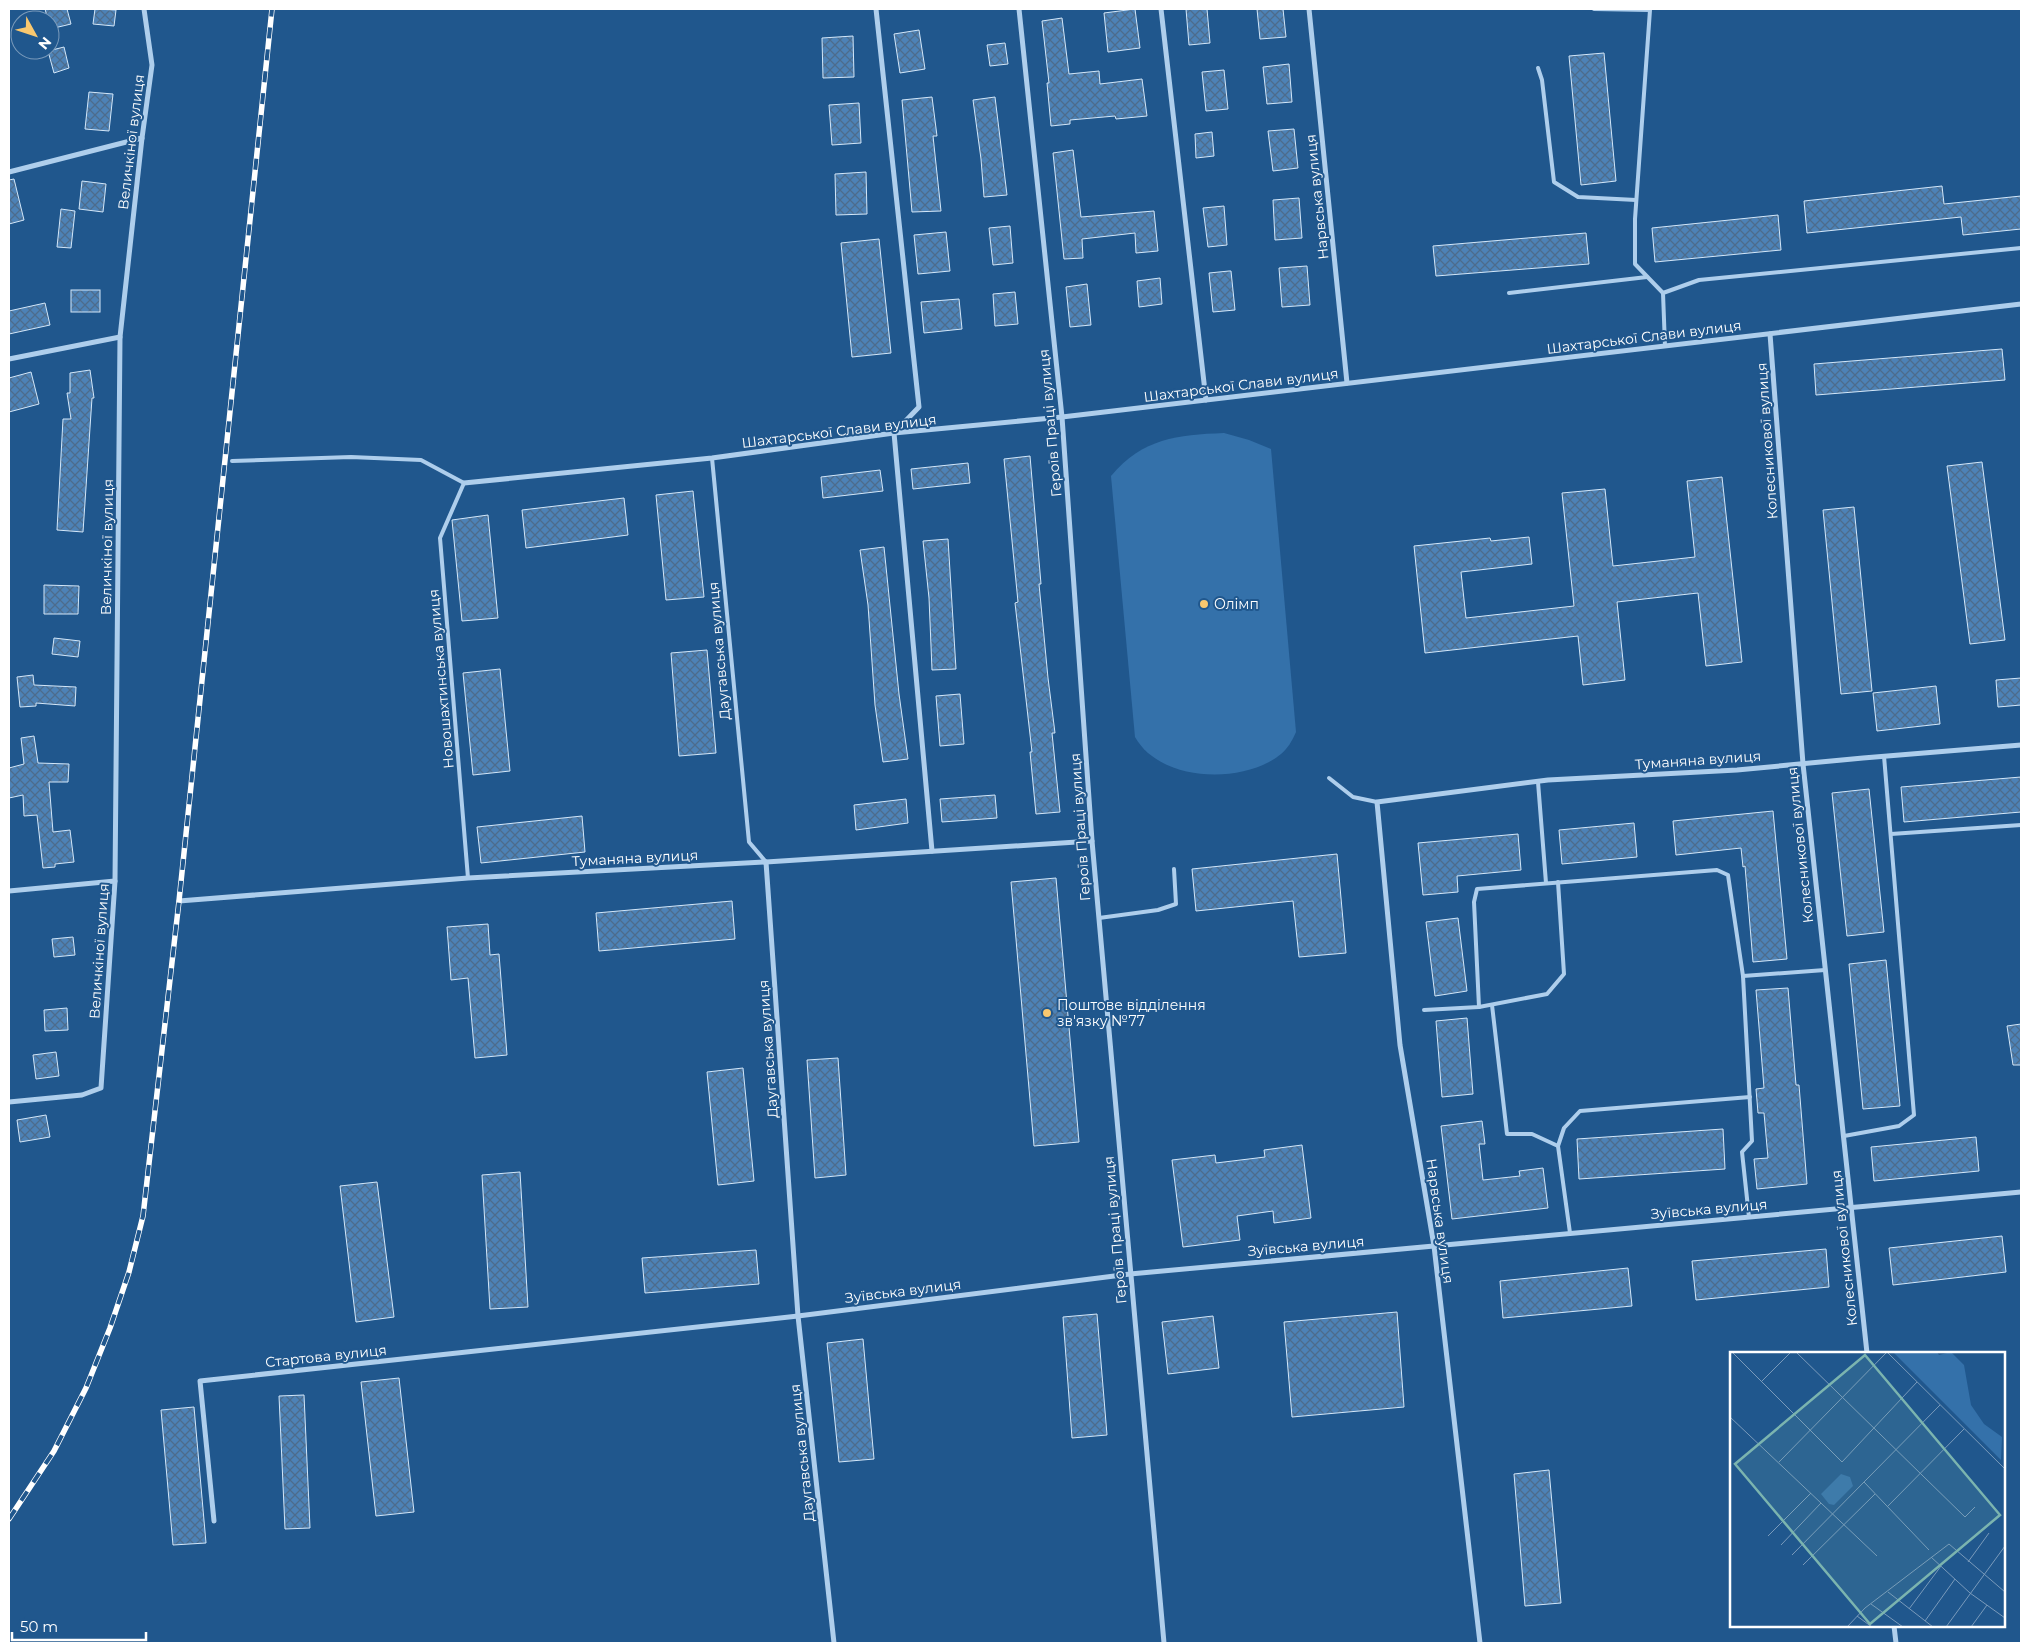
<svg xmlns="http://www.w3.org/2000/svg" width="2030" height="1652" font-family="Montserrat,sans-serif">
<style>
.garden{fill:#3471aa}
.building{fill:url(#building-cross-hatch);stroke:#d3e7f9}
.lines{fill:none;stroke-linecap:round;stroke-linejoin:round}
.lane{stroke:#aeceec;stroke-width:4}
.street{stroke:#aeceec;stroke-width:5}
.rail-casing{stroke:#fff;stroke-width:5.5}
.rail{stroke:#20578d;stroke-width:4;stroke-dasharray:11;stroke-linecap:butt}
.poi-dot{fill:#f9c86f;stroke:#20578d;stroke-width:2}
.labels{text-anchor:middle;stroke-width:4;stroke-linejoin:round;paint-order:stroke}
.street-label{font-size:14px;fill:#fff;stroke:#20578d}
.poi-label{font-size:14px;fill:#fff;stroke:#20578d;text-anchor:start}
.inset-road{fill:none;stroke:#799abb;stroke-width:1}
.view{fill:#7bb4af;fill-opacity:0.15;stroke:#7bb4af;stroke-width:2.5}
.inset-edge{fill:none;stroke:#fff;stroke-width:2.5}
</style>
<defs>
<pattern id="building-cross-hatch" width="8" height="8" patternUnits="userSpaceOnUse" patternTransform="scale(1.25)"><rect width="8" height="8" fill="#4d82b6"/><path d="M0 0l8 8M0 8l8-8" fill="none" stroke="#4d6c8c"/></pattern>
</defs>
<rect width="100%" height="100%" fill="#20578d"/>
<path class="garden" d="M1224,433L1249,440L1271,449L1296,732C1292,741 1288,748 1281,754C1243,785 1160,782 1135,737L1111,476C1143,438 1177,435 1224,433Z"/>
<g class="building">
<polygon points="45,9 67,9 71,24 50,29 50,20 48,20"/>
<polygon points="95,9 116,10 114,26 93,24"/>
<polygon points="1135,9 1140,48 1108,52 1104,13"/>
<polygon points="1186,9 1207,9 1210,43 1189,45"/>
<polygon points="1257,9 1283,9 1286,37 1260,39"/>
<polygon points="1062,18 1069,74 1099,71 1100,84 1142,79 1147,116 1116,119 1115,116 1070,120 1070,124 1051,126 1047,83 1049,83 1042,21"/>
<polygon points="919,30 925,69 900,73 894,34"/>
<polygon points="853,36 854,77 823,78 822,38"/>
<polygon points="1005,43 1008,64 990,66 987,45"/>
<polygon points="64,47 69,68 54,73 48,51"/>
<polygon points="1604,53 1616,181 1581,185 1569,56"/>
<polygon points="1289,64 1292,102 1267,104 1263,67"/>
<polygon points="1224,70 1228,109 1206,111 1202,72"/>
<polygon points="89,92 113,94 109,131 85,129"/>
<polygon points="932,97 937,136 933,136 941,211 912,212 902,100"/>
<polygon points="995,97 1007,195 984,197 981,159 973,100"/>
<polygon points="859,103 861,143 832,145 829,105"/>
<polygon points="1294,129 1298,168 1273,171 1268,131"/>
<polygon points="1212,132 1214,156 1196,158 1195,134"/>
<polygon points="1073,150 1081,217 1154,211 1158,251 1136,253 1135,233 1082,239 1083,258 1064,259 1053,153"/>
<polygon points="866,172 867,214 836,215 835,174"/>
<polygon points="14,179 24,220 9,224 9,180"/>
<polygon points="82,181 106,184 103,212 79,209"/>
<polygon points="1942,186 1944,204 2021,196 2021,229 1963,235 1961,217 1807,233 1804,201"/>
<polygon points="1299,198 1302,238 1275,240 1273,200"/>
<polygon points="1224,206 1227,245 1208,247 1203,208"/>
<polygon points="61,209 75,211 71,248 57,247"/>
<polygon points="1778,215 1781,250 1655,262 1652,228"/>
<polygon points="1010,226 1013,263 993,265 989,228"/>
<polygon points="946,232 950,271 918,274 914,235"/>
<polygon points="1586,233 1589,264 1436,276 1433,246"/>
<polygon points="879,239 891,353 852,357 841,243"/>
<polygon points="1307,266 1310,305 1282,307 1279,268"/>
<polygon points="1229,271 1231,271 1235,310 1213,312 1209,273"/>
<polygon points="1160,278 1162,304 1139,307 1137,281"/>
<polygon points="1087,284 1091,325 1070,327 1066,287"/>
<rect x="71" y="290" width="29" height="22"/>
<polygon points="1015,292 1018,324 995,326 993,294"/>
<polygon points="959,299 962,329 924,333 921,302"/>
<polygon points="45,303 50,325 9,334 9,311"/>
<polygon points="2002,349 2005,380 1816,395 1814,364"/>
<polygon points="90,370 94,398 92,398 83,532 57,530 63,419 71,419 67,393 70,393 70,373"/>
<polygon points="31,372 39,404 9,412 9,378"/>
<polygon points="1030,456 1041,584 1039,584 1048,678 1055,733 1052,733 1060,812 1036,814 1030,752 1032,752 1015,603 1018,602 1004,459"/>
<polygon points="1982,462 2005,640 1970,644 1947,466"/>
<polygon points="968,463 970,483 913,489 911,469"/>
<polygon points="880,470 883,491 823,498 821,477"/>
<polygon points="1722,477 1742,662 1706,666 1698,593 1617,602 1625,680 1583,685 1578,636 1425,653 1414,546 1490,538 1491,541 1529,537 1532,564 1461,572 1466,618 1574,606 1562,493 1605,489 1613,566 1695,557 1687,481"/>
<polygon points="693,491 704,597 666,600 656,495"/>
<polygon points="624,498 628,535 526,548 522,510"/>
<polygon points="1854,507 1872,691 1841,694 1823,510"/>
<polygon points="488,515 498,618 462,621 452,520"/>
<polygon points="948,539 956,669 932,670 929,598 923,541"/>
<polygon points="884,547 899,694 908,759 883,762 875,705 868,605 860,550"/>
<polygon points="44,585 79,586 78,614 44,614"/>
<polygon points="54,638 80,641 78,657 52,654"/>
<polygon points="707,650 716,753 679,756 671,653"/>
<polygon points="500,669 510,771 473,775 463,673"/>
<polygon points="33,675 34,685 76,687 75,706 36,703 36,706 20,707 17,677"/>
<polygon points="2021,678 2021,705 1998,707 1996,680"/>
<polygon points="1936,686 1940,724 1877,731 1873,693"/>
<polygon points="960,694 964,744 940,746 936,696"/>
<polygon points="34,736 38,763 69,764 68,782 49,782 53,832 70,830 74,862 55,864 55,867 43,868 37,815 24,816 23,795 9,798 9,768 24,764 21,738"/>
<polygon points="2021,777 2021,812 1904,822 1901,787"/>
<polygon points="1869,789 1884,932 1847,936 1832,793"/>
<polygon points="995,795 997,818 942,822 940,799"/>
<polygon points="906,799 908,823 856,830 854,805"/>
<polygon points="1773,811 1787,959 1753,962 1745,866 1743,867 1741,848 1676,855 1673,821"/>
<polygon points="582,816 585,852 481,863 477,827"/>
<polygon points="1634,823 1637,857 1562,864 1559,830"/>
<polygon points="1518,834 1521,870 1457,876 1458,892 1423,895 1418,843"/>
<polygon points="1337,854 1346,953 1299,957 1293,901 1196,911 1192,869"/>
<polygon points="1056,878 1079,1142 1034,1146 1011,882"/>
<polygon points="732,901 735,939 599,951 596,913"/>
<polygon points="1458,918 1467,991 1435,996 1426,922"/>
<polygon points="488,924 490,955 499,954 507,1055 475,1058 468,978 451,980 447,927"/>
<polygon points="73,937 75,955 54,957 52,939"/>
<polygon points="1886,960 1900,1106 1863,1109 1849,964"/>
<polygon points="1788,988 1796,1085 1799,1085 1807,1184 1757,1189 1754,1159 1768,1158 1764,1113 1758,1113 1756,1089 1764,1088 1756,990"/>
<polygon points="67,1008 68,1030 45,1031 44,1010"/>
<polygon points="1467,1018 1473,1094 1442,1097 1436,1021"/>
<polygon points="2021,1024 2021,1065 2013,1065 2007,1026"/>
<polygon points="56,1052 59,1076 36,1079 33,1055"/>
<polygon points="838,1058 846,1175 815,1178 807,1060"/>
<polygon points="743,1068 754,1181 718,1185 707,1072"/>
<polygon points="46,1115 50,1137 20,1142 17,1120"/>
<polygon points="1482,1121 1485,1144 1479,1144 1483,1180 1520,1176 1519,1171 1543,1168 1548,1208 1452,1219 1441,1126"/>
<polygon points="1723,1129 1725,1169 1579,1179 1577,1139"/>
<polygon points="1976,1137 1979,1171 1874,1181 1871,1147"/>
<polygon points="1302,1145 1311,1218 1274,1223 1273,1211 1237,1216 1240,1240 1183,1247 1172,1160 1215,1155 1216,1163 1265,1157 1264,1150"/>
<polygon points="520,1172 528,1307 490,1309 482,1175"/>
<polygon points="377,1182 394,1317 356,1322 340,1186"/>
<polygon points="2002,1236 2006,1272 1893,1285 1889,1248"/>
<polygon points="1826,1249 1829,1287 1696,1300 1692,1261"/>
<polygon points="756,1250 759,1284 645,1293 642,1258"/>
<polygon points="1628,1268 1632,1306 1503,1318 1500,1281"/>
<polygon points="1397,1312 1404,1407 1292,1417 1284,1322"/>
<polygon points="1097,1314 1107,1435 1072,1438 1063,1317"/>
<polygon points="1213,1316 1219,1368 1168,1374 1162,1322"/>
<polygon points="863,1339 874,1459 839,1462 827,1343"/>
<polygon points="399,1378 414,1512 376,1516 361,1382"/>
<polygon points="304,1395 310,1528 285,1529 279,1396"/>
<polygon points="194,1407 206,1543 173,1545 161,1410"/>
<polygon points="1549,1470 1561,1603 1525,1606 1514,1474"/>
</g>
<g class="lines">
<g class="lane">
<polyline points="1594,9 1650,10 1635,219 1635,264 1663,293"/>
<polyline points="1538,68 1542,80 1554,182 1578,197 1636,200"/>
<polyline points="1509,293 1647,277"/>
<polyline points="1665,346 1663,293 1699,280 2021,248"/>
<polyline points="712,458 749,842 766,862"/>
<polyline points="232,461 351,457 421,460 464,483 440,538 468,878"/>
<polyline points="1329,778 1353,797 1377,802"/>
<polyline points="1538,782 1546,883"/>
<polyline points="1891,834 2021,825"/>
<polyline points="1099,918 1158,910 1176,904 1174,869"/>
<polyline points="1743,976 1825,970"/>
<polyline points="1492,1005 1507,1134 1532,1134 1558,1146"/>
<polyline points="1479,1007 1474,902 1477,889 1717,870 1728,875 1743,976 1752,1141 1742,1152 1749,1217"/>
<polyline points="1424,1010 1479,1007 1547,994 1564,974 1558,882"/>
<polyline points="1844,1136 1899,1126 1914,1115 1884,756"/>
<polyline points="1570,1233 1558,1146 1564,1128 1580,1111 1750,1097"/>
</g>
<g class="street">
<polyline points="876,9 919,407 894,433 932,851"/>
<polyline points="1019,9 1062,417 1092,841 1164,1643"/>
<polyline points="1161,9 1206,400"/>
<polyline points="1309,9 1347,383"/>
<polyline points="9,172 142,138"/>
<polyline points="1770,334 1803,764 1867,1353"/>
<polyline points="9,359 120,337"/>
<polyline points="464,483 712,458 894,433 1062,417 2021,304"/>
<polyline points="766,862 798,1316 834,1643"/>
<polyline points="9,891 115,881"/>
<polyline points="179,901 468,878 766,862 1092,841"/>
<polyline points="9,1102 82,1095 101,1088 115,881 120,337 142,138 152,65 144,9"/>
<polyline points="214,1521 200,1381 798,1316 1130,1274 2021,1192"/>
<polyline points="1894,1626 1896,1643"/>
<polyline points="1480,1643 1434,1246 1400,1045 1377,802 1548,780 1737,770 1863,758 2021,745"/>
</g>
<g class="rail-casing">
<polyline id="rail" points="9,1519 54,1451 86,1388 110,1328 129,1272 143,1216 179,901 272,9"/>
</g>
<use href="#rail" class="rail"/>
</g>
<g class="poi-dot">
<circle cx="1204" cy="604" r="5"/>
<circle cx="1047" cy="1013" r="5"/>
</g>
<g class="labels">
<g class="street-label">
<text transform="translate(131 142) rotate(-83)" y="5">Величкіної вулиця</text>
<text transform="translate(1317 197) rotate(-96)" y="5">Нарвська вулиця</text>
<text transform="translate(1644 337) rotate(-7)" y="5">Шахтарської Слави вулиця</text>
<text transform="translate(1241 385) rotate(-7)" y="5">Шахтарської Слави вулиця</text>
<text transform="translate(1050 423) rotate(-95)" y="5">Героїв Праці вулиця</text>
<text transform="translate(839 431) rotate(-7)" y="5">Шахтарської Слави вулиця</text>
<text transform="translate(1767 441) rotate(-94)" y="5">Колесникової вулиця</text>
<text transform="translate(107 547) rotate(-89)" y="5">Величкіної вулиця</text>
<text transform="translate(719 651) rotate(-95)" y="5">Даугавська вулиця</text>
<text transform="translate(441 679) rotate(-95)" y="5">Новошахтинська вулиця</text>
<text transform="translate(1698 760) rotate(-4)" y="5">Туманяна вулиця</text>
<text transform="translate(1080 827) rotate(-94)" y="5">Героїв Праці вулиця</text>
<text transform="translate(1800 845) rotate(-96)" y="5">Колесникової вулиця</text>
<text transform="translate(635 858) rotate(-3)" y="5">Туманяна вулиця</text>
<text transform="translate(99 951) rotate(-86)" y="5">Величкіної вулиця</text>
<text transform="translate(768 1049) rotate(-94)" y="5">Даугавська вулиця</text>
<text transform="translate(1709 1209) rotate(-5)" y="5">Зуївська вулиця</text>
<text transform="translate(1440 1221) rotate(82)" y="5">Нарвська вулиця</text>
<text transform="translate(1115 1230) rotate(-95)" y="5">Героїв Праці вулиця</text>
<text transform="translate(1306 1246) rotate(-5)" y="5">Зуївська вулиця</text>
<text transform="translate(1844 1248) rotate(-96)" y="5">Колесникової вулиця</text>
<text transform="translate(903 1291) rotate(-7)" y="5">Зуївська вулиця</text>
<text transform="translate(326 1356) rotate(-6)" y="5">Стартова вулиця</text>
<text transform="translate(802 1453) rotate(-96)" y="5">Даугавська вулиця</text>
</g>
<g class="poi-label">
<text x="1214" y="609">Олімп</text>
<text x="1057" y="1010">Поштове відділення<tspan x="1057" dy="16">зв'язку №77</tspan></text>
</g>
</g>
<g transform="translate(1730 1352)">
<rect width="275" height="275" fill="#20578d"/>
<path d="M163,0H207L209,3L221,0L234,13L241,53L254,72L272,85L271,108Z" fill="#3471aa"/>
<path d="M111,122L120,125L123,134L104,153L99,152L91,142Z" fill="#3471aa"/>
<path class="inset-road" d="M2,0L112,110L187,30M66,0L235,165L245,155M157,0L275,117M32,29L61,0M0,65L147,204M49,110L157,0M134,130L199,198M157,155L234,77M38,184L81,141M51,193L91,151M62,203L210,53M201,205L240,241L275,266M238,210L259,181M73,213L145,142M158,240L203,275M141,252L173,275M179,257L211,214M127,264L142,275M195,269L225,227M117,275L135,256L219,192L275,240M216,275L275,194M241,275L257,253"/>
<path class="view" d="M135,3L270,163L140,272L5,112Z"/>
<rect width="275" height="275" class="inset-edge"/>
</g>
<rect width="2030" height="1652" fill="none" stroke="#ffffff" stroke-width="20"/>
<g transform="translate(35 35) rotate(130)"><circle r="24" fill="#20578d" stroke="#799abb"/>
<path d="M0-4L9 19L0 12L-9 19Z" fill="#f9c86f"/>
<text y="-8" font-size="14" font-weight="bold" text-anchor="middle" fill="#ffffff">N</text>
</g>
<path d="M12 1632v8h134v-8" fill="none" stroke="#ffffff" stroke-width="2.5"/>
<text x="20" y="1632" font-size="15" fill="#ffffff" stroke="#20578d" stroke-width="4" paint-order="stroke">50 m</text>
</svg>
